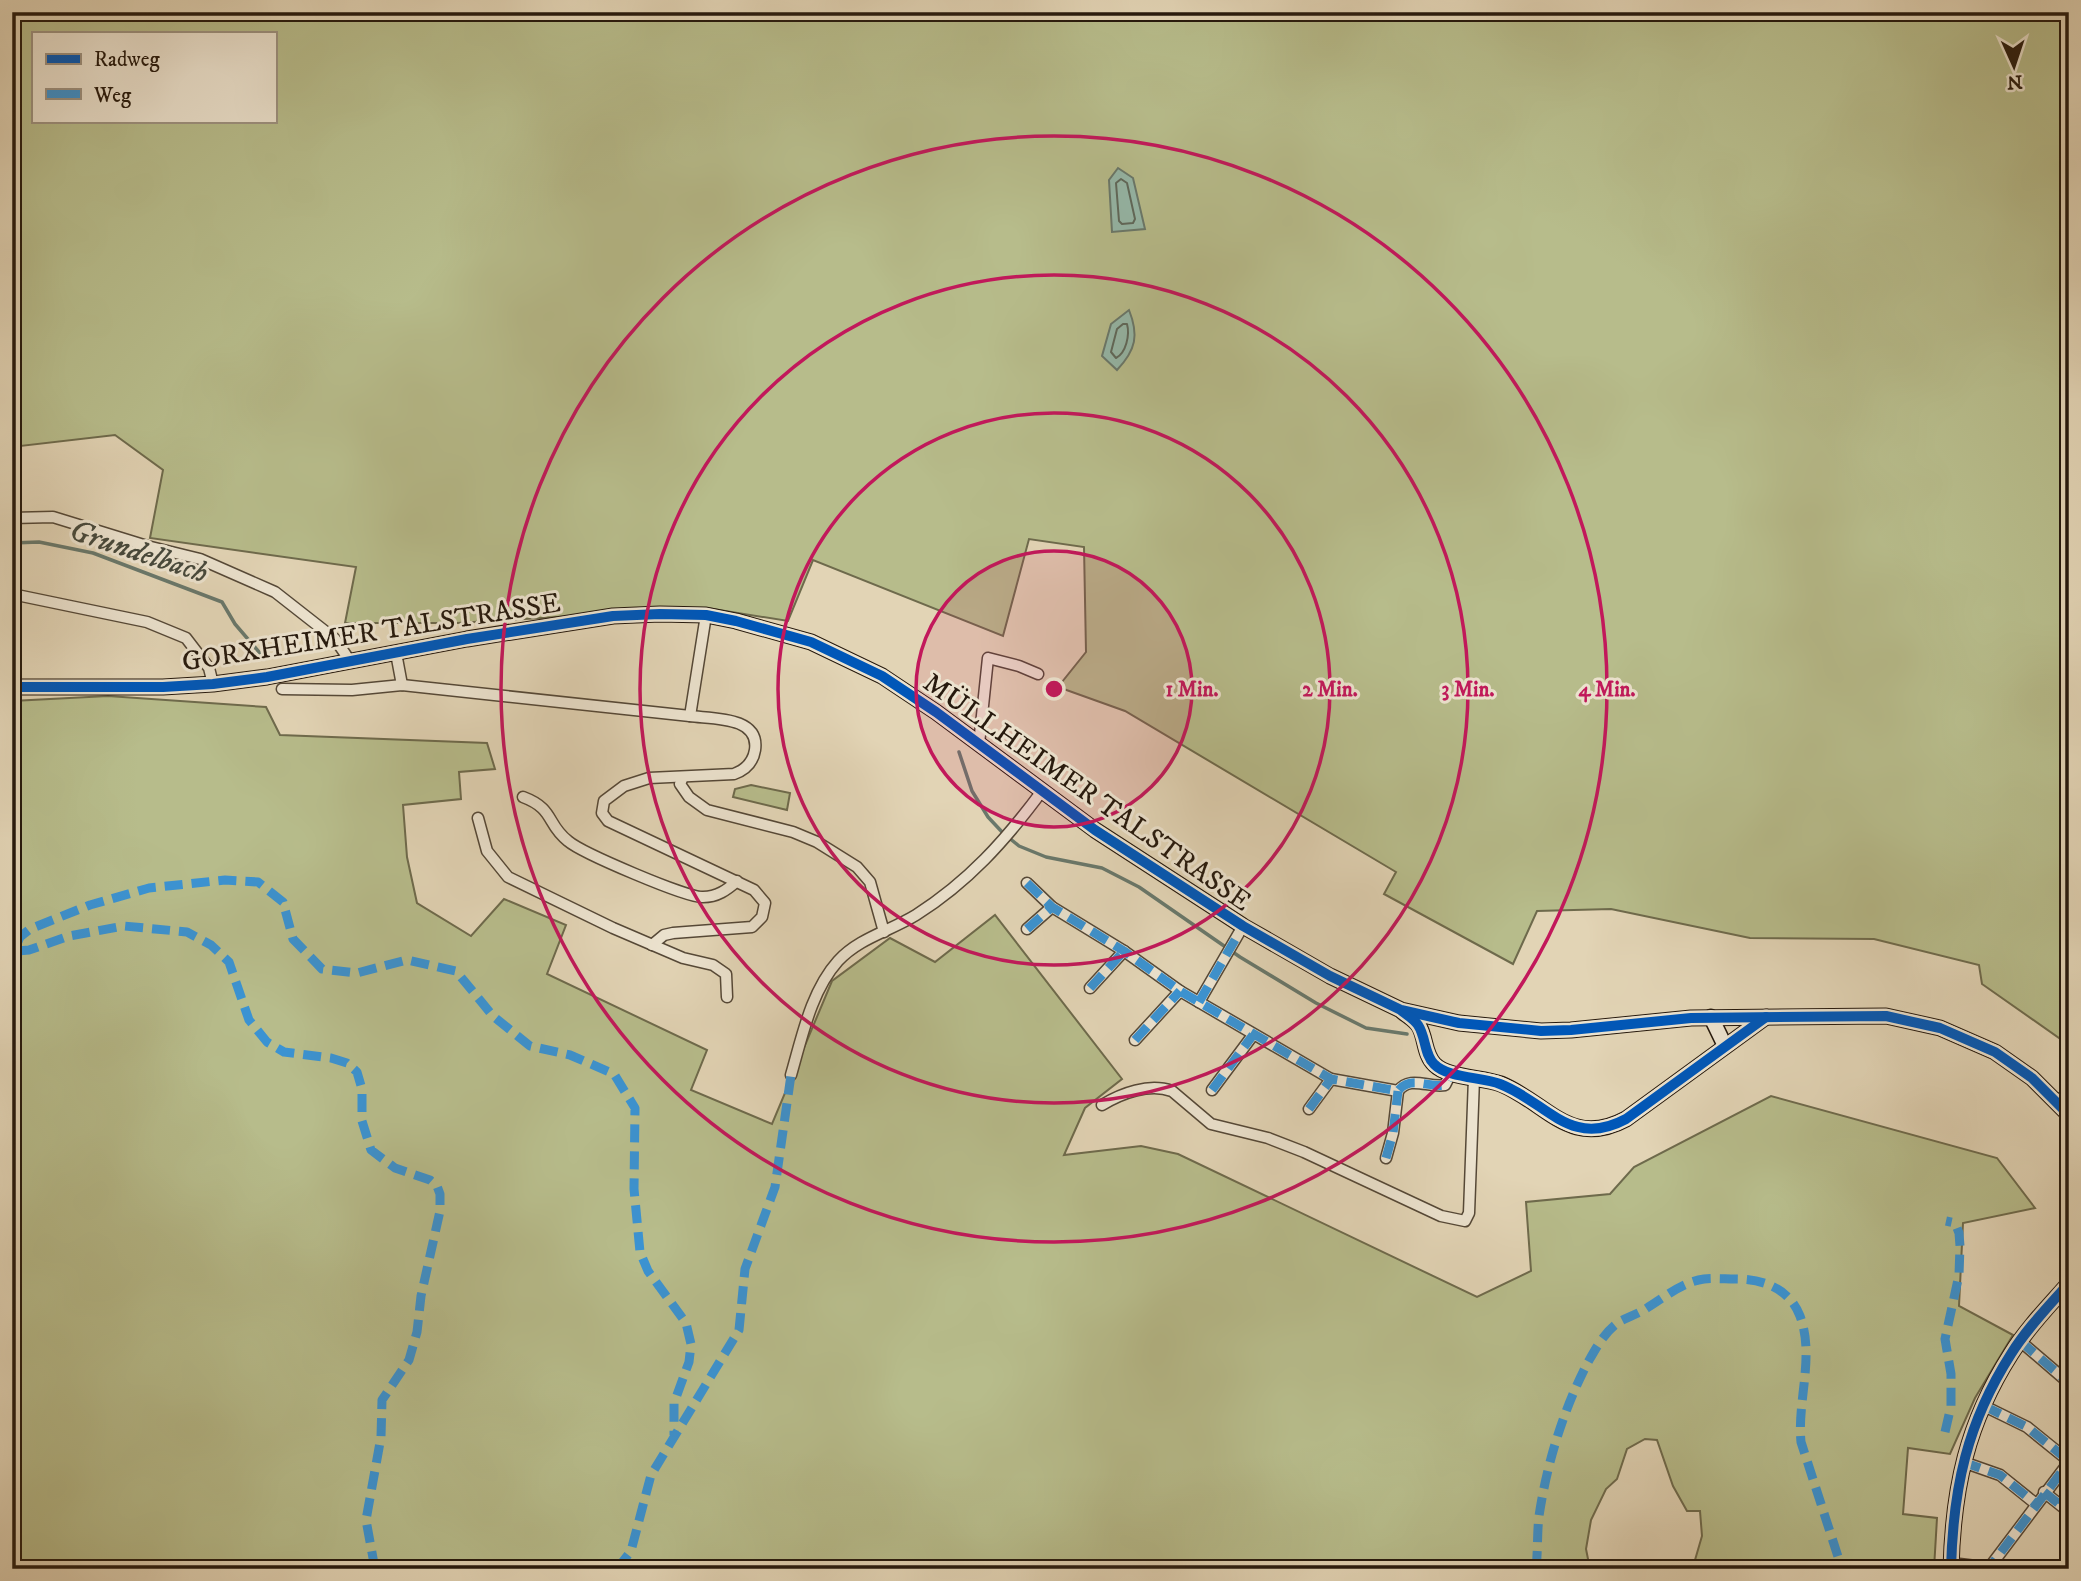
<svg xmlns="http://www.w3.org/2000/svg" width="2081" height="1581" font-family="'IM FELL DW Pica',serif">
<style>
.green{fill:#b7bc8b;stroke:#6e6a4c;stroke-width:2;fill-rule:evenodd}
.water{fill:#95b8a9;stroke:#69786b;stroke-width:2}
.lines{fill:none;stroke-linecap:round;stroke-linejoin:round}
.shore{stroke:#5e685b;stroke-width:2}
.stream{stroke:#69786b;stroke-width:3.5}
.minor-casing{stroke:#554837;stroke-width:13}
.secondary-casing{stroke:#26190d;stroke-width:17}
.minor{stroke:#ece3cf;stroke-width:10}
.secondary{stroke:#ece3cf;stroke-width:14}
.quiet{stroke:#3b93d2;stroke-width:9;stroke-dasharray:18 9;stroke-linecap:butt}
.cycleway-casing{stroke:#ece3cf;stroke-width:15}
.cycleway{stroke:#0057b8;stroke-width:10}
.ring{fill:none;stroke:#c2185b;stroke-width:3.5}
.labels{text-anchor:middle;stroke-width:6;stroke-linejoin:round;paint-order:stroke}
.street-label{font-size:28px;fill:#26190d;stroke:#ece3cf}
.water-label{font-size:30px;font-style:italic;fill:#47493c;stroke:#ece3cf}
.centre{fill:#c2185b;stroke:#ece3cf;stroke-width:3.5}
.ring-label{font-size:21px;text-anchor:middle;font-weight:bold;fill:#c2185b;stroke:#ece3cf;stroke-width:6;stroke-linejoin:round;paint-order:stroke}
</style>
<rect width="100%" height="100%" fill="#e2d4b5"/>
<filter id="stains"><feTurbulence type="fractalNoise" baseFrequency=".00286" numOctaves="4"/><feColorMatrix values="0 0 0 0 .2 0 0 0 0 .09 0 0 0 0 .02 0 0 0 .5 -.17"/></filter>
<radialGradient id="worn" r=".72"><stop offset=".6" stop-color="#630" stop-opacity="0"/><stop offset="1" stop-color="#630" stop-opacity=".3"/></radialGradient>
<g class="green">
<path d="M12,12H2069V1045L1982,984L1979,965L1874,939L1750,938L1611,909L1537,911L1513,964L1384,894L1396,872L1125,711L1058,687L1086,652L1084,547L1029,539L1003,636L813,560L788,621L707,608L457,623H345L356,567L150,538L163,470L115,435L12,447ZM33,33H275V121H33Z"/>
<polygon points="108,696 266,707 280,735 487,743 495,769 459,772 461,799 403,805 407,857 417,903 471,936 504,899 566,925 547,974 707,1050 691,1090 772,1124 832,981 890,938 935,962 995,915 1122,1079 1085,1108 1064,1155 1141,1146 1178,1154 1477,1297 1531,1271 1526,1202 1610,1194 1634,1167 1771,1096 1997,1158 2035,1208 1963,1223 1959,1306 2013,1335 1975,1398 1950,1454 1908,1448 1903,1514 1937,1518 1934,1569 1663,1569 1672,1560 1695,1560 1702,1536 1700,1511 1687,1511 1673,1486 1657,1440 1645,1439 1627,1449 1617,1479 1606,1489 1591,1520 1586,1549 1590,1569 12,1569 12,701"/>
<polygon points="751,785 790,793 787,810 733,797 735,789"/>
</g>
<g class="water">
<polygon points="1118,168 1133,178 1145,229 1112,232 1109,180"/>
<path d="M1129,310C1139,335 1136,350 1117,370L1102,356L1111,324Z"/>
</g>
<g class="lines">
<g class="shore">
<polygon points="1121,179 1127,183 1135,219 1133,223 1122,224 1119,221 1116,183"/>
<path d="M1123,324H1127C1130,335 1126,353 1116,358L1111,352L1117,329Z"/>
</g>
<g class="stream">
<polyline points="12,543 39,542 93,553 222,602 235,624 265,659"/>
<polyline points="959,752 972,791 988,817 1003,833 1019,846 1046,857 1102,868 1139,887 1240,957 1316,1003 1366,1028 1407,1034"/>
</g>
<g class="minor-casing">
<g id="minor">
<polyline points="12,518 53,517 147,546 200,559 275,592 335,639 350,661"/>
<polyline points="12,594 147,622 186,638 209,668 213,684"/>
<polyline points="396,653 402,685"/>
<path d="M282,689L352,690L402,685L690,716C712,719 760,716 755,750C753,763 745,770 734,774L649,778L624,786L604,801L602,813L608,821L754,890L765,903L762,917L752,927L673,933L664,935L652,945"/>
<polyline points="690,716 706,615"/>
<polyline points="979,744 988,658 1019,666 1038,674"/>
<polyline points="683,777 680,784 689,797 707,810 793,832 817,842 857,867 870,882 884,932"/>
<path d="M523,797C555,809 546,824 568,841C582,853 687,898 703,897C717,897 727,890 737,881"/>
<polyline points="478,818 487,851 508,877 613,928 683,958 713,965 726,974 727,997"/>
<path d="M1027,883L1052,907L1124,951L1180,991L1331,1079L1398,1091C1410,1075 1428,1088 1445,1085L1451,1073"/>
<polyline points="1027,929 1052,907"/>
<polyline points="1090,988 1124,951"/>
<polyline points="1199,1002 1243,926"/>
<polyline points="1135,1040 1180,991"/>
<path d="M791,1075C802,1037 811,991 838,961C859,938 890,931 916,915C968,882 1005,841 1042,791"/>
<polyline points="1212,1090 1253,1035"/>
<polyline points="2055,1099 2069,1098"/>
<path d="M1102,1105C1122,1093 1149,1083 1172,1091L1211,1124L1268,1138L1304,1152L1441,1216L1465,1221L1469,1213L1474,1078"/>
<polyline points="1309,1109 1331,1079"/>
<polyline points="1386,1158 1393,1133 1398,1091"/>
<polyline points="2020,1341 2069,1383"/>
<polyline points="1984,1406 2027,1427 2069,1461"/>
<polyline points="1963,1462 2000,1475 2036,1504"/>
<polyline points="2044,1492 2069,1512"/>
<polyline points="1951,1563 1984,1567"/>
<polyline points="1982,1569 1989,1568 2069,1462"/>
</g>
</g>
<g class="secondary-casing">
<g id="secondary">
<polyline points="12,687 163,687 213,684 267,677 467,639 613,616 660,614 706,615 736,621 811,642 882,676 936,712 1095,830 1243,926 1330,976 1401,1010 1459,1023 1541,1031 1571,1030 1691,1018 1886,1016 1940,1028 1995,1052 2032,1078 2069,1115"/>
<path d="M1403,1012C1408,1016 1415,1020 1419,1026C1426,1038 1424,1055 1435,1065C1448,1078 1483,1077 1501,1084C1547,1103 1570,1149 1626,1119L1766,1017"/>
<polyline points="1711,1017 1725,1046"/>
<path d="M1951,1569C1953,1488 1967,1423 2011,1354C2027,1328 2049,1306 2069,1283"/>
</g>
</g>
<use href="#minor" class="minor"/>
<use href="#secondary" class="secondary"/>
<g class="quiet">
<path d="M1027,883L1052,907L1124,951L1180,991L1331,1079L1398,1091C1410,1075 1428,1088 1445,1085L1451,1073"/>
<polyline points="1027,929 1052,907"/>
<polyline points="1090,988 1124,951"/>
<polyline points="1199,1002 1243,926"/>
<polyline points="1135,1040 1180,991"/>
<polyline points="1212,1090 1253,1035"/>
<polyline points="1309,1109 1331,1079"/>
<polyline points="1386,1158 1393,1133 1398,1091"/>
<polyline points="2020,1341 2069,1383"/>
<polyline points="1984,1406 2027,1427 2069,1461"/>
<polyline points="1945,1432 1951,1406 1951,1374 1945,1339 1959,1275 1960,1246 1959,1233 1955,1223 1946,1221"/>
<polyline points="1963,1462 2000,1475 2036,1504"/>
<polyline points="2044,1492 2069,1512"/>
<polyline points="2061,1505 2069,1490"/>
<polyline points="1951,1563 1984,1567"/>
<polyline points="375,1569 366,1520 381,1437 382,1400 409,1360 417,1332 421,1296 440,1211 440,1194 437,1186 430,1180 395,1168 371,1150 362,1121 362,1089 357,1072 347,1063 331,1058 284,1052 267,1042 249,1020 229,962 211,945 187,932 124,926 69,936 29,950 19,951 17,944 20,937 30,929 90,905 149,888 225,880 258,882 283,902 293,939 322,969 357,973 407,960 456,971 493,1016 530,1046 570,1055 614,1074 635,1108 634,1189 640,1252 648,1271 686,1323 691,1344 689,1362 674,1403 674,1435"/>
<polyline points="617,1569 631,1551 651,1475 739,1330 745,1269 775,1187 791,1075"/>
<path d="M1536,1569C1538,1551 1537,1533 1539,1516C1547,1463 1563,1411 1587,1364C1595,1350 1604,1332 1619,1322C1628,1317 1638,1314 1647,1308C1665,1297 1682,1282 1704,1279C1714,1278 1725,1279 1735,1279C1763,1279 1789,1288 1800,1316C1815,1356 1797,1401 1801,1442L1842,1569"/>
<polyline points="1982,1569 1989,1568 2069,1462"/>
</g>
<g class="cycleway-casing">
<g id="cycleway">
<polyline points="12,687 163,687 213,684 267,677 467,639 613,616 660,614 706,615 736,621 811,642 882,676 936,712 1095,830 1243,926 1330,976 1401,1010 1459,1023 1541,1031 1571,1030 1691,1018 1886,1016 1940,1028 1995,1052 2032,1078 2069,1115"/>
<path d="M1402,1011C1407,1015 1414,1019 1418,1025C1426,1037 1424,1054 1434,1064C1447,1078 1482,1077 1500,1084C1547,1102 1570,1149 1626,1119L1766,1017"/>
<path d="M1951,1569C1953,1488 1967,1423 2011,1354C2027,1328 2049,1306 2069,1283"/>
</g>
</g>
<use href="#cycleway" class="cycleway"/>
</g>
<circle cx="1054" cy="689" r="138" fill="#c2185b" fill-opacity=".12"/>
<g class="ring">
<circle cx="1054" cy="689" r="138"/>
<circle cx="1054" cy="689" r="276"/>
<circle cx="1054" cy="689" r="414"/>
<circle cx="1054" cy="689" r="553"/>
</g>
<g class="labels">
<g class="street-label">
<text transform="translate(371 631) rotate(-9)" y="10">GORXHEIMER TALSTRASSE</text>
<text transform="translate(1088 791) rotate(35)" y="10">MÜLLHEIMER TALSTRASSE</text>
</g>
<g class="water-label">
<text transform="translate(139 551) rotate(18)" y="10">Grundelbach</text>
</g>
</g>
<circle cx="1054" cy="689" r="10" class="centre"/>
<g class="ring-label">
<text x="1192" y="696">1 Min.</text>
<text x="1330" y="696">2 Min.</text>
<text x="1468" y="696">3 Min.</text>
<text x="1607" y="696">4 Min.</text>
</g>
<rect width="2081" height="1581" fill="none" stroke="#e2d4b5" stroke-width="42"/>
<rect x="14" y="14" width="2053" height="1553" fill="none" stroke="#26190d" stroke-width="3.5"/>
<rect x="21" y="21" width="2039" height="1539" fill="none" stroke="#26190d" stroke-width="2"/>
<rect x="32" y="32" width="245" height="91" fill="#ece3cf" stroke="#9d9281" stroke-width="2"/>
<rect x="46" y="54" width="35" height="10" fill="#0057b8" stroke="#9d9281" stroke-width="2"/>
<text x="94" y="66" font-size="21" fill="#26190d">Radweg</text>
<rect x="46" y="89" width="35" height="10" fill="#3b93d2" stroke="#9d9281" stroke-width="2"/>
<text x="94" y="102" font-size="21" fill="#26190d">Weg</text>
<g transform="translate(2014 66) rotate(177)" stroke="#ece3cf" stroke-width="5" paint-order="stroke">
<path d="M0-5L12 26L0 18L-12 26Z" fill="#26190d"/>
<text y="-10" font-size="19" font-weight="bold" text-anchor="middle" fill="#26190d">N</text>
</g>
<rect width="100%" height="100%" filter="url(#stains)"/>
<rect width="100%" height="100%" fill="url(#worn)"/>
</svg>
